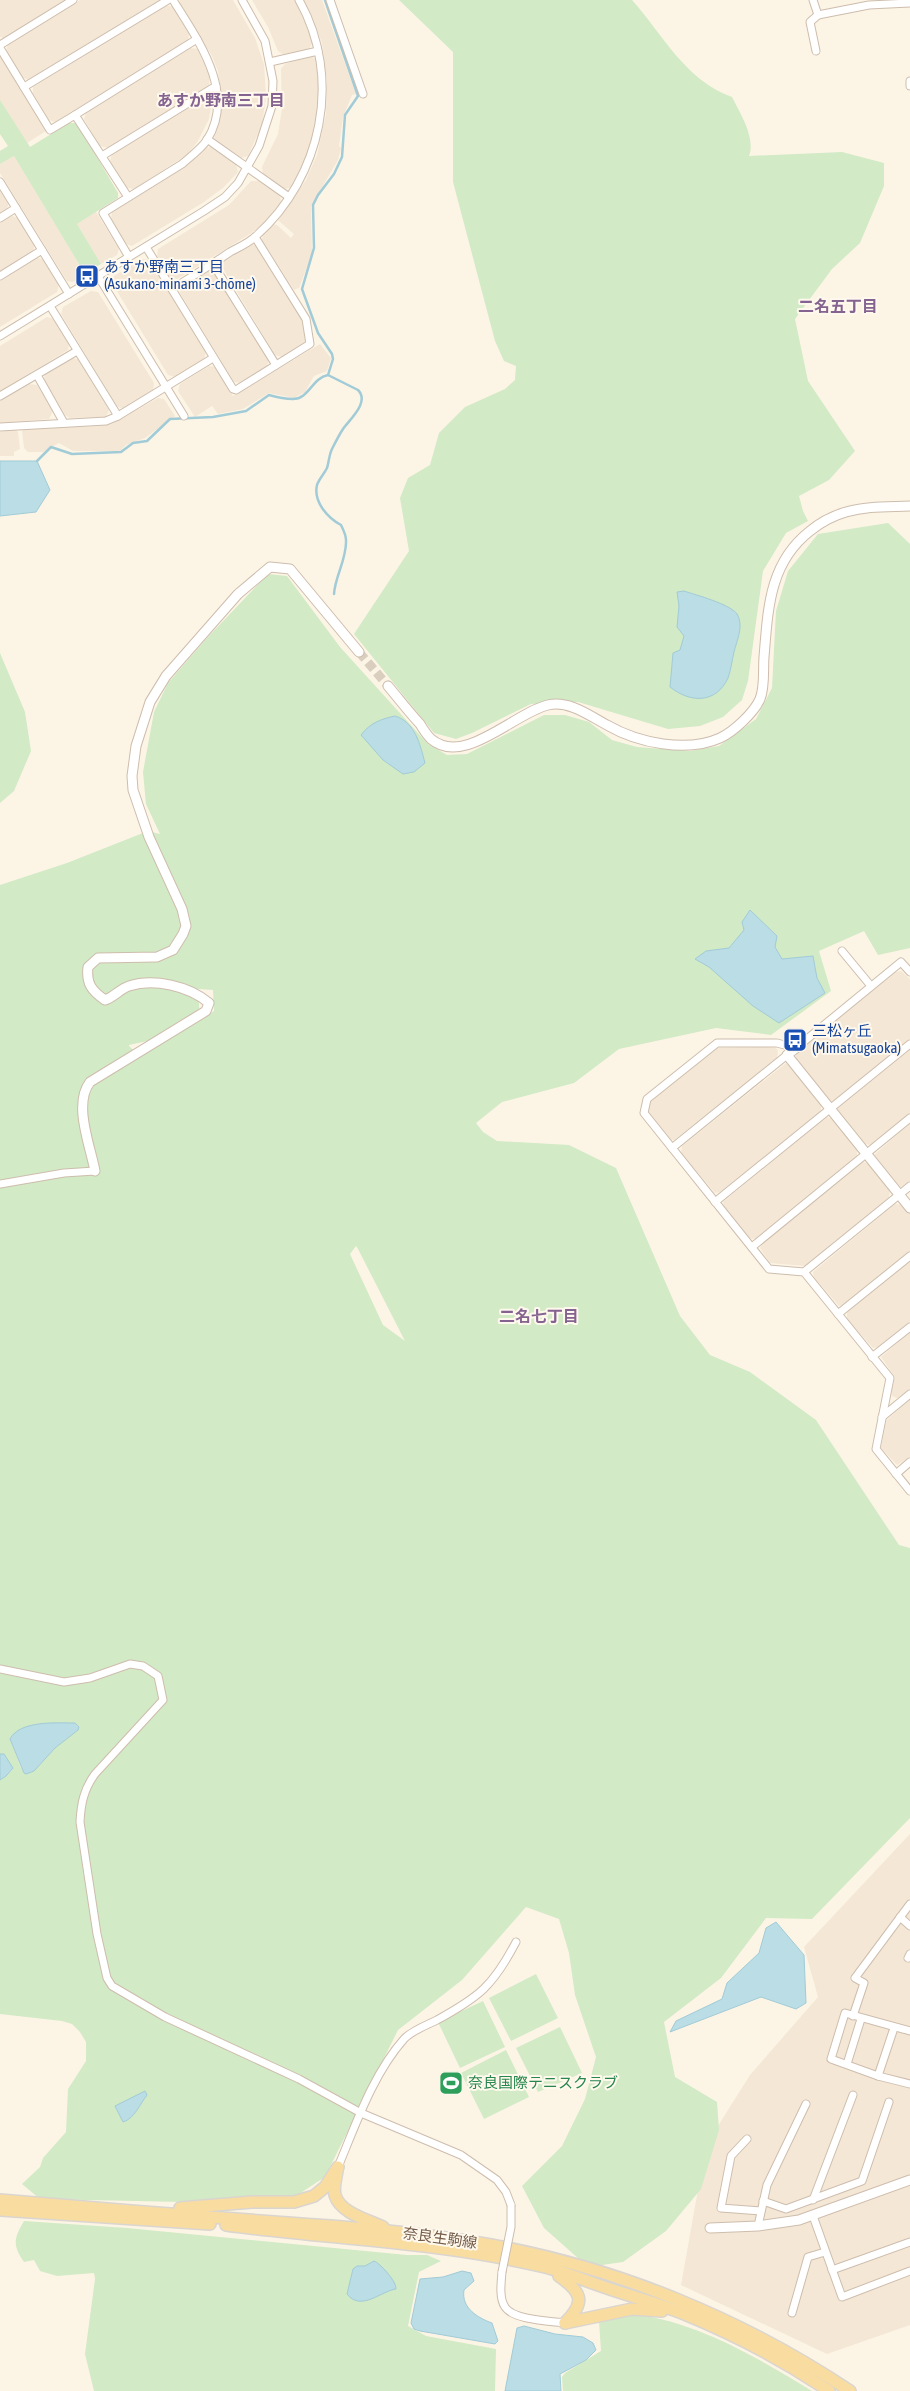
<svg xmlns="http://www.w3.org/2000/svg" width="910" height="2391" font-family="'Asap Condensed','Noto Sans JP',sans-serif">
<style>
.residential{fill:#f4e7d5}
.green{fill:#d2eac5;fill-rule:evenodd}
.water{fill:#bbdde5;stroke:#a1cbd7}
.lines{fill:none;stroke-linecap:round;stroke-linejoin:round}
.stream{stroke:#a1cbd7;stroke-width:2.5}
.tertiary-tunnel{stroke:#dacfbf;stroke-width:9;stroke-dasharray:9 4.5;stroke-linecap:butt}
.minor-casing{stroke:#cebdad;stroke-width:9}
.tertiary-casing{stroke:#cebdad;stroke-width:11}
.primary-casing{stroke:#dbd5d0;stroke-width:14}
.minor{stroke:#fff;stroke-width:7}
.tertiary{stroke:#fff;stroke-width:9}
.primary{stroke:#f9dda0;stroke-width:11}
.minor-bridge-casing{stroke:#cebdad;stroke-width:9;stroke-linecap:butt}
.minor-bridge{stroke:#fff;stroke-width:7}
.labels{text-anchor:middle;stroke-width:4;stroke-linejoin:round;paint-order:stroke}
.transit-label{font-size:15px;fill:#164399;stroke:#fff9ed;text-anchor:start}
.leisure-label{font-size:15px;fill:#27864d;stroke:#fff9ed;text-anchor:start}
.street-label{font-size:15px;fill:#755d4b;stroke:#fff9ed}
.neighbourhood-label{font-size:16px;font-weight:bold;fill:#856391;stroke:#fff9ed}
</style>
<rect width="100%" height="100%" fill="#fcf5e6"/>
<g class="residential">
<polygon points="0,0 65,0 4,38 0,37"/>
<polygon points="80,0 159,0 29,80 23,78 6,51 8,44"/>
<polygon points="180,0 233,0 255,38 264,64 266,97 262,125 248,156 241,158 215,140 213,132 220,113 221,97 218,71 212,56 179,3"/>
<polygon points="252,0 295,0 313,42 309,49 284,55 278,51 268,27"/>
<polygon points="304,0 322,0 356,94 352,95 343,117 339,146 341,148 338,160 311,206 312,254 299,288 294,290 262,240 263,233 273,224 277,225 291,238 294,234 278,220 306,180 317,155 326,114 327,80 322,43"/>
<polygon points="166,5 173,7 189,34 188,41 55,122 49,120 33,93 33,87"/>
<polygon points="191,48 198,49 204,58 210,74 209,86 108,148 100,146 84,119 86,113"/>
<polygon points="0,56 46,131 27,143 0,100"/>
<polygon points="311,56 317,60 318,71 319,91 316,128 308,156 292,187 285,189 263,174 262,167 278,134 282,109 281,69 285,64"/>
<polygon points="206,97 212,101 209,119 198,141 188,154 134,189 127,188 110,161 112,154"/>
<polygon points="210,147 236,164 238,172 224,187 204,202 132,246 126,244 111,219 112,212 185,167 204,148"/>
<polygon points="14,156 85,274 73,282 67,281 0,173 0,164"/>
<polygon points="251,181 259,181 280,195 281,202 265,222 250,234 177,279 170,277 157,256 158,249 229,205"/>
<polygon points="0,187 9,202 7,209 0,214"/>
<polygon points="96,212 119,249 117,255 101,264 77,224"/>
<polygon points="12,216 19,218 35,244 33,252 0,272 0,223"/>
<polygon points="249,244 257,245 301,318 307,337 304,344 282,357 275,355 222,267 223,261"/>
<polygon points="37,258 44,259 59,285 57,292 0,327 0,281"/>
<polygon points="143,259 149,260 206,352 204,359 175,377 168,375 112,283 114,276"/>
<polygon points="208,270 215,271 269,359 267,367 241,383 234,382 180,293 181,287"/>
<polygon points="91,291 98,292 154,383 153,391 123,409 117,406 61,314 63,307"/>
<polygon points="47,317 54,319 69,343 68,350 0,391 0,346"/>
<polygon points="320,344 331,358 327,371 314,376 305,392 294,398 269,393 243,409 218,414 212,406 195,417 178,391 180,384 209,366 216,367 233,396"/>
<polygon points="71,358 78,359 109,410 106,417 70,418 65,415 44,380 45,374"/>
<polygon points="30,384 37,385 53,411 49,419 0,423 0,400"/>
<polygon points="158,398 164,399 175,416 145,438 126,445 120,451 73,451 59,443 43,452 28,452 24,448 22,431 25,429 100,426 112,424"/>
<polygon points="14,429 18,432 20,449 14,452 14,456 0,456 0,432"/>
<polygon points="901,971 910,979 910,1039 836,1100 831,1101 827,1099 796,1061 796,1053 896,972"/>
<polygon points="767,1047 775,1048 778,1050 777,1059 674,1140 670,1140 647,1113 649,1103 717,1048"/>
<polygon points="910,1050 910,1114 872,1145 863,1144 837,1111 838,1108"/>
<polygon points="786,1063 790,1066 821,1105 821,1112 720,1192 715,1193 681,1153 682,1146"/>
<polygon points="826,1117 832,1118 857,1149 857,1157 758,1238 752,1239 749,1237 724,1207 723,1202"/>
<polygon points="910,1123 910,1181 899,1188 874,1159 874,1155"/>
<polygon points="862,1162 869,1163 890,1189 889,1198 805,1266 770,1263 760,1248 762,1244"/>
<polygon points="895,1204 903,1205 910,1214 910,1252 844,1305 839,1306 814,1277 813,1272"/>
<polygon points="910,1261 910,1322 878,1347 873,1348 847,1319 847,1312"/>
<polygon points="910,1332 910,1390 897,1398 892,1396 891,1392 895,1377 881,1357"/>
<polygon points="910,1399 910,1457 897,1465 881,1448 886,1421"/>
<polygon points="910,1834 910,2325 827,2354 681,2285 706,2145 750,2075 818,1997 804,1947"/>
</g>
<g class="green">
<path d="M399,0H632C664,36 685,80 732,97C740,113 756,138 749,156L842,152L884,163V186L860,243L832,269L795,319L808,381L855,451L829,480L799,496L803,511L808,521L786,533L763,571L748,681L742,700L723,717L700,726L668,729L578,702L531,704L472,733L456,739L434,733L354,634L409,551L400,498L408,478L430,465L439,433L465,407L505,389L515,380L516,366L504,361L495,341L453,182V52Z"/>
<polygon points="0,100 30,147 69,123 77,123 118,193 118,198 77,224 101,264 85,274 14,156 0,164 0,151 8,146 0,134"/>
<path d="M888,523L910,544V948L878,955L864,931L819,951L831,991L771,1035L716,1028L619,1049L574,1083L502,1102L476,1123L483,1132L497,1141L569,1145L616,1168L680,1316L710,1355L750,1372L816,1420L899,1545L910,1548V1818L812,1919L766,1918L721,1978L664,2022L675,2077L717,2102L719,2130L701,2189L666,2231L623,2262L588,2267L544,2228L522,2186L562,2146L585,2099L596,2057L575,1995L569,1953L559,1919L526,1907L462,1980L398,2030L325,2177L296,2196L182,2202L40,2199L22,2184L40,2167L43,2158L66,2132L68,2089L86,2061V2042L80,2032L72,2024L62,2021L0,2014V1780L12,1770L0,1754V885L67,863L148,831L160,834L146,804L143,772L154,712L168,683L207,638L268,574L287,576L340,647L428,744L447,755L467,754L544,715H565L589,722L612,740L637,747L690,751L719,746L756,719L772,688L776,611L788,571L818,534ZM198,989L213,990L214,1011L200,1020ZM170,1036L139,1055L129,1046V1045ZM356,1246L358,1249L405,1341L383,1325L350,1254ZM72,1723L78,1730L55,1748L34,1771L21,1768L10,1739L42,1724Z"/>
<polygon points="0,653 25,712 31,751 14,791 0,803"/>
<polygon points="536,1974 558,2018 511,2041 489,1998"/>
<polygon points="483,2001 505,2047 460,2068 438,2022"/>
<polygon points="560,2027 582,2073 538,2092 516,2048"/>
<polygon points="506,2050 529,2097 484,2119 461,2073"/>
<path d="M24,2221L127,2228L407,2255H427L441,2261L419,2272L408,2326L426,2336L496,2349L495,2391H94L85,2354L95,2279L94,2273L57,2276L40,2271L34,2260L24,2262C12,2245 14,2238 24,2221Z"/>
<path d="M626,2313C694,2320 755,2356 812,2391H563L562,2377L565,2373L601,2351L599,2321Z"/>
</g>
<g class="water">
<polygon points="0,461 37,461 50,490 36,512 0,516"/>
<path d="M684,591C696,595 730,604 737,614C744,626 737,640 734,652C732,660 731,670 728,678C716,704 690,703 670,687L673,653L680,650L684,636L677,627L679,606L677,592Z"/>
<path d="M395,716C415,722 420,744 425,763L414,772L403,774L383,760L361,735C370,723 381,719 395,716Z"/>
<polygon points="750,910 777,936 775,947 782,959 813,956 817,978 825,993 779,1023 753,1006 709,967 695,959 706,951 729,948 744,930 742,922"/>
<path d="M75,1723L79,1727L78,1730L55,1748L34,1771L26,1774L24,1773L10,1739C20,1720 57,1723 75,1723Z"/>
<polygon points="0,1754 4,1754 13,1768 6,1776 0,1780"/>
<polygon points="776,1922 804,1955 806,2003 796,2009 761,1997 670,2032 676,2021 722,1999 727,1983 759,1953 766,1928"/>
<path d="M145,2091L147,2095C140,2104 134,2119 123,2122L115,2106Z"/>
<path d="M374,2261C380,2263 397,2282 396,2289C381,2291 361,2312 347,2294L353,2269L357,2266H365Z"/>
<path d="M462,2271L471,2273L474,2281L464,2290C461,2308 478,2318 492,2323L498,2341L495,2344L420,2331L414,2329L411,2323L420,2279L443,2277Z"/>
<polygon points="524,2326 555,2334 583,2337 593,2343 596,2350 586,2360 560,2374 561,2391 505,2391 517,2328"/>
</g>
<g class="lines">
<g class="stream">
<path d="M328,375L358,390C370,402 350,419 343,429C339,435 335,443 332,449C329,455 329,462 327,468C324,474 319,479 317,485C313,502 328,518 341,525C343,529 346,536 346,540C347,559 335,576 334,594"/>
<path d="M37,461L51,447L72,454L121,452L133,443L147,441L170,419L213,417L246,411L269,395C276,397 285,399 293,399C309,399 312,378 328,375L333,359L332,354L318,333L302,289L314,248L313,205L318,195L334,174L342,157L345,115L358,96L325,0"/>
</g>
<polyline class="tertiary-tunnel" points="359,652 388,686"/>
<g class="minor-casing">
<g id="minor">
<polyline points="330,0 363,94"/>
<polyline points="813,0 818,15 869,5 910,3"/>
<polyline points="0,45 73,0"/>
<polyline points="0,48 50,130 75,115 128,197"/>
<polyline points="816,51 810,22 818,15"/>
<polyline points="270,62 318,51"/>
<polyline points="910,81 910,86"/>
<polyline points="24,87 168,0"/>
<polyline points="75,115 197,39"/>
<polyline points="207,139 289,197"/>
<polyline points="102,156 216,86"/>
<polyline points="0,182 69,294"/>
<polyline points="0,218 16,208"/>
<polyline points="146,247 233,389 236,390 310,344 306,319 255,237"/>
<path d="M129,257L103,213L182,164C190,157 201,149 207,140C237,92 197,39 173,0"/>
<polyline points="213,264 276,365"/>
<polyline points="0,276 42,250"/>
<polyline points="98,276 184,416"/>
<path d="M172,289C191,277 211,265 230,252C239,247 249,243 256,236C322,177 343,78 299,0"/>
<polyline points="50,306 118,416"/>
<polyline points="0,336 204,211 225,197 238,183 259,146 272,106 273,81 265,41 242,0"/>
<polyline points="37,375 64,423"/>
<polyline points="0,396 77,351"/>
<polyline points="0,427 106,421 118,416 213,358"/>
<polyline points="842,951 871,986"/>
<polyline points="910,972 901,962 796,1048 777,1043 717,1043 647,1099 644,1113 769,1269 804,1272 890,1378 876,1449 910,1491"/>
<polyline points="672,1148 787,1055"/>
<polyline points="0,1184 64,1173 95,1171"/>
<polyline points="715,1202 910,1044"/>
<polyline points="752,1247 910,1118"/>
<polyline points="804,1272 910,1186"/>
<polyline points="838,1314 910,1256"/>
<polyline points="872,1357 910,1327"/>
<polyline points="882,1417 910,1394"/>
<polyline points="896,1474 910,1462"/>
<path d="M0,1669L64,1682L90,1678L130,1664L143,1666L158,1676L163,1700L95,1774C84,1789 81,1803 80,1822L97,1934L107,1978L112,1986L165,2017L299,2079L361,2113L461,2155L497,2180L506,2192L511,2205"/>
<polyline points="900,1917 910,1926"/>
<polyline points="908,1958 910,1954"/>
<polyline points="853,2016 864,1983 855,1978 910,1904"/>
<polyline points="910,2031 845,2013 831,2059 878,2076 910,2084"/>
<polyline points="847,2064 861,2019"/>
<polyline points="878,2076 894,2028"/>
<polyline points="747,2139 731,2156 721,2208 761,2211"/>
<path d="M338,2167C356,2124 373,2074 404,2039C411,2031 427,2025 437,2020C479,1997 493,1986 516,1942"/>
<polyline points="813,2200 853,2095"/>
<polyline points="763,2201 786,2209 862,2181 889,2102"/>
<polyline points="813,2216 842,2297 910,2271"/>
<polyline points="758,2226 767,2185 806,2104"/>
<polyline points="832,2270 910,2242"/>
<path d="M502,2272C501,2283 499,2298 505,2307C513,2320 551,2321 565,2323"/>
<polyline points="792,2313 808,2257 825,2252"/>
</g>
</g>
<g class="tertiary-casing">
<g id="tertiary">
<path d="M388,686C399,699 409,712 420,724C423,729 427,735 431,739C464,767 514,713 548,705C569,700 590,716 607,725C638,743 687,753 720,738C733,732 754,713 760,699C765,687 763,669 764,657C768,609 769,563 810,531C821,522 832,516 846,512C867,506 888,507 910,506"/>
<polyline points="796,1048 787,1055 910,1208"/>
<path d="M95,1171C90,1145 73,1104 90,1082L206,1011L209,1003C189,986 154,978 129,986C120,989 114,997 105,1000C92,991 86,984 88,967L98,958L157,957L173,950L183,934L186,926L182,909L149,837L133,790L132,776L136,746L150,702L166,676L238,594L270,567L290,569L359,652"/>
<polyline points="710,2228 758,2226 799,2220 910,2180"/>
</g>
</g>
<g class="primary-casing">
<g id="primary">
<path d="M337,2171C336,2178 333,2187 335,2195C340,2213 368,2220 383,2227"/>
<path d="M0,2200C91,2208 183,2215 274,2222C347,2227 419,2232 491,2245C618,2268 742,2319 850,2391"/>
<polyline points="180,2208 252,2202 294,2202 314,2196 325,2187 338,2167"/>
<polyline points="0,2210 210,2224"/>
<path d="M226,2225C332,2239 441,2242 545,2267C567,2273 589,2282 610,2289C634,2297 658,2304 682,2313C731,2333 785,2361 829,2391"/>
<path d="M559,2276C582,2292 586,2302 565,2323"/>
<polyline points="565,2323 632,2309 662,2311"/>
</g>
</g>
<use href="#minor" class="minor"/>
<use href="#tertiary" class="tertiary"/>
<use href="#primary" class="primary"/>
<g class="minor-bridge-casing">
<polyline id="minor-bridge" points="502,2272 511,2227 511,2205"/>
</g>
<use href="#minor-bridge" class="minor-bridge"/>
</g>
<defs>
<g id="bus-square" transform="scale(1.25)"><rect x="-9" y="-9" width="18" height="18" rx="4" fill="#1a4fb4" stroke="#fff9ed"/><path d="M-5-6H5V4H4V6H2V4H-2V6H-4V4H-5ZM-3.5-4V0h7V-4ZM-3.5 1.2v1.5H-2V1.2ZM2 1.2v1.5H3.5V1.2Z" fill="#fff"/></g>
<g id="stadium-square" transform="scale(1.25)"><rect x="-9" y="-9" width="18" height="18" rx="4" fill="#2e9e5b" stroke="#fff9ed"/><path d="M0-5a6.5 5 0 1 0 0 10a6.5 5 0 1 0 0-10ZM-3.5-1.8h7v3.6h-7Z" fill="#fff"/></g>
</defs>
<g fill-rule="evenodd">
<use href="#bus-square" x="87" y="276"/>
<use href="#bus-square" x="795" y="1040"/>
<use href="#stadium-square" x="451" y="2083"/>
</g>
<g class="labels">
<g class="transit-label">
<text x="104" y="272">あすか野南三丁目<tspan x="104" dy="17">(Asukano-minami 3-chōme)</tspan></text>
<text x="812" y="1036">三松ヶ丘<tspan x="812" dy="17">(Mimatsugaoka)</tspan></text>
</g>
<g class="leisure-label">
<text x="468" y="2088">奈良国際テニスクラブ</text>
</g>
<g class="street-label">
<text transform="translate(440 2238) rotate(8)" y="5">奈良生駒線</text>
</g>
<g class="neighbourhood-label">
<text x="221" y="106">あすか野南三丁目</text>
<text x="838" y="312">二名五丁目</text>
<text x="539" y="1322">二名七丁目</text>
</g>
</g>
</svg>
